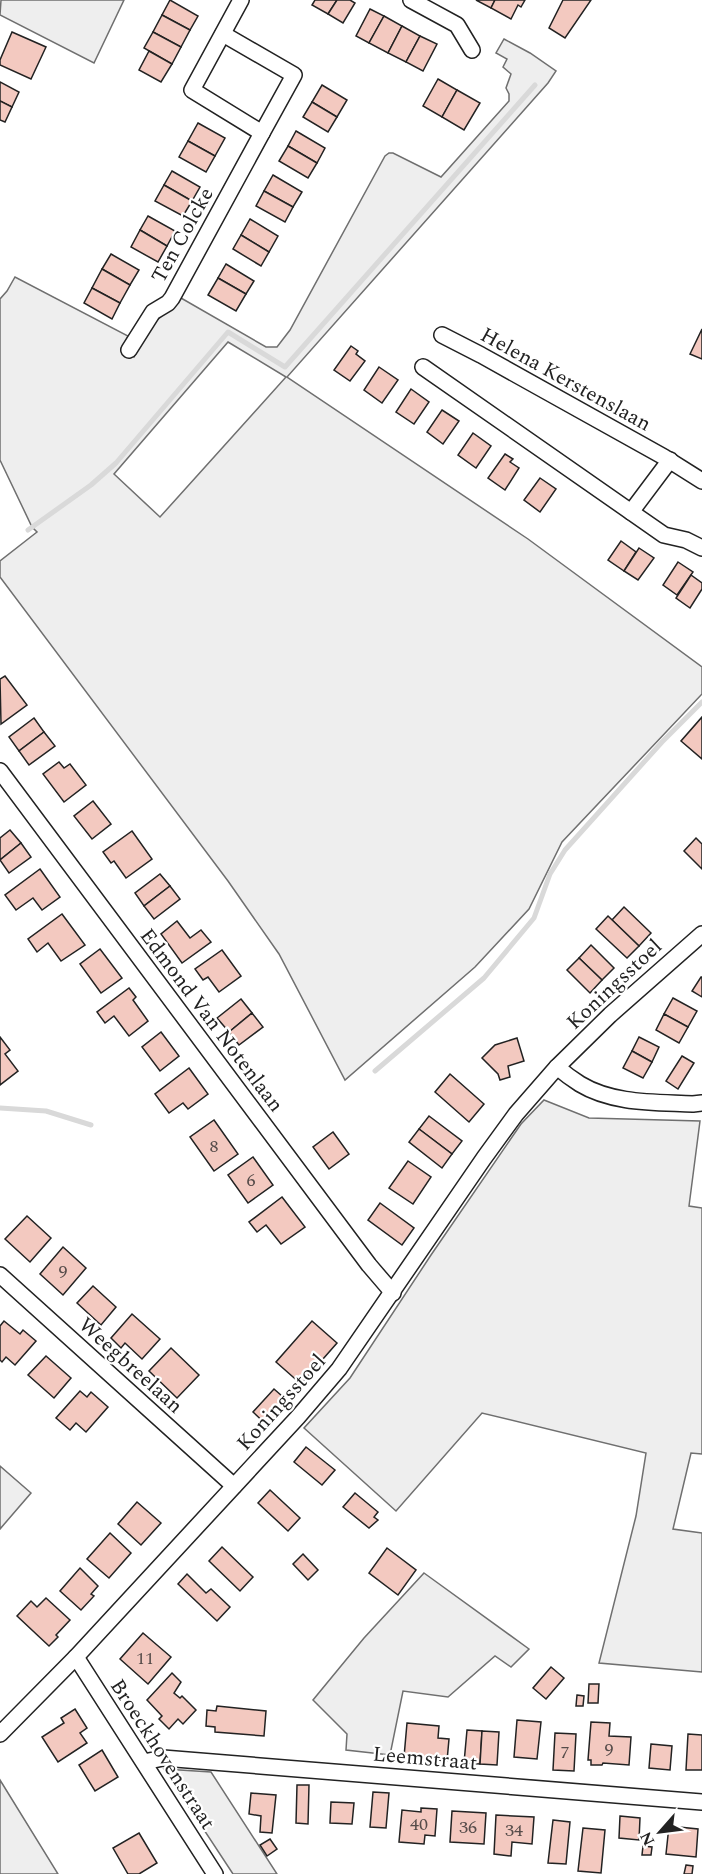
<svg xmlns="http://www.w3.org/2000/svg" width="702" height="1874" font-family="Spectral,serif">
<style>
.green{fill:#eee;stroke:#6f6f6f;stroke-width:1.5;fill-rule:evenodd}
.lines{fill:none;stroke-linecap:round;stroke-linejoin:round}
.stream{stroke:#d9d9d9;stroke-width:5}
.building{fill:#f3c9c0;stroke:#222;stroke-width:1.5}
.street-casing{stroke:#222;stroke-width:18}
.street{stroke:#fff;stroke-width:15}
.labels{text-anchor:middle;stroke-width:4.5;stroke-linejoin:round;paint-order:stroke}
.number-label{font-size:18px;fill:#564c4a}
.street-label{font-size:21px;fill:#222;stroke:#fff}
</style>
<rect width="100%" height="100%" fill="#fff"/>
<g class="green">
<polygon points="1,0 124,0 94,63 0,15"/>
<path d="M504,39L530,53L556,71L548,83L287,377L528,539L702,667V694L562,842L529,909L475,967L345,1080L279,954L228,881L0,577V561L37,532L32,527L0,460V299L7,291L15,277L128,336L122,349L134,357L152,325L181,298L266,347H277L290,330L385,156L389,153H393L441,177L509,101V94L506,88L511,74L503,67L507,59L496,53ZM228,342L286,377L160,517L114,474Z"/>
<polygon points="544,1100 589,1118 700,1121 689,1206 702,1208 702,1454 691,1453 673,1529 702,1533 702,1672 599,1663 636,1516 646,1453 482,1413 396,1511 304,1428 350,1378 431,1255 521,1124"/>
<polygon points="0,1466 31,1493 0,1529"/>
<polygon points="424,1573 529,1649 511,1667 495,1656 448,1697 403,1691 390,1755 346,1750 347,1734 313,1700 364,1638"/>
<polygon points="164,1769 211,1772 277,1874 233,1874"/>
<polygon points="0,1780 58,1874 0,1874"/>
</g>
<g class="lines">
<g class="stream">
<polyline points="28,530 91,485 116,463 228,332 285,367 535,85"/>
<polyline points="375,1071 484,978 534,918 550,874 565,850 662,742 702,702"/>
<polyline points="0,1108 46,1111 91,1125"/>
</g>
</g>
<g class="building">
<polygon points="170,0 198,16 190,30 162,15"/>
<polygon points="315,0 337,0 328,14 312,5"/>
<polygon points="337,0 350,0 355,3 343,23 328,14"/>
<polygon points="476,0 495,0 491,8"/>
<polygon points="495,0 525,0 521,7 518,5 511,19 491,8"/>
<polygon points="563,0 591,0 565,38 549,28"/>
<polygon points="370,9 384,16 369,43 356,36"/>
<polygon points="162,15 190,30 181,47 153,32"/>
<polygon points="384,16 402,26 388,53 369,43"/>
<polygon points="402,26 420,36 406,62 388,53"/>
<polygon points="12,32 46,47 31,79 0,65 0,60"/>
<polygon points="153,32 181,47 172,64 144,48"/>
<polygon points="420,36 437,44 423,71 406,62"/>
<polygon points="149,51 172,64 161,82 139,70"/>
<polygon points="438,79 457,90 442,117 423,106"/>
<polygon points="0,82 19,92 12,107 0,101"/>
<polygon points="322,85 347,100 337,117 312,102"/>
<polygon points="457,90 480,103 464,130 442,117"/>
<polygon points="0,101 12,107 5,122 0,120"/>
<polygon points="312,102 337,117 328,132 303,117"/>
<polygon points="198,123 225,138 215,156 188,141"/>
<polygon points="296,131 325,148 317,163 288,146"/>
<polygon points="188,141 215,156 206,172 179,157"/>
<polygon points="288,146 317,163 308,178 279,161"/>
<polygon points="172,171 200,187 192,201 164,185"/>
<polygon points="273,175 302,192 293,207 264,191"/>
<polygon points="164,185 192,201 183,216 155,201"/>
<polygon points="264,191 293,207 285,222 256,206"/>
<polygon points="148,216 175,231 167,246 140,230"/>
<polygon points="250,219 278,236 269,252 241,235"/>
<polygon points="140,230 167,246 158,262 131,247"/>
<polygon points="241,235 269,252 261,266 233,249"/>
<polygon points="111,254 139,270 130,285 102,269"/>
<polygon points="226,264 254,281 246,294 218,278"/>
<polygon points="102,269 130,285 120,303 92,288"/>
<polygon points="218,278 246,294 236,311 208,295"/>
<polygon points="92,288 120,303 112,319 84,303"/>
<polygon points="702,329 702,359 690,354"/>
<polygon points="351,346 358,351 356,354 365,361 350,381 334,370"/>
<polygon points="379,367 398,380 382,403 364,390"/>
<polygon points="411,389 429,402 414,424 396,412"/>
<polygon points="442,410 459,421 443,444 427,432"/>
<polygon points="473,433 491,446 476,468 458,455"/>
<polygon points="505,454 513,459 510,462 519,468 505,490 488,478"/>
<polygon points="540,478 556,489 540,512 524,500"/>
<polygon points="621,541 636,552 624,571 608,560"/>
<polygon points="639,548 654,558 638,580 624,571"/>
<polygon points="678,562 693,572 677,595 663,585"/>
<polygon points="691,575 702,583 702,589 690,608 676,598"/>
<polygon points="5,676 27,705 1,724 0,679"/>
<polygon points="702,717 702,759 681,741"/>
<polygon points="34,718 44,732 19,751 9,737"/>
<polygon points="44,732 55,746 29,765 19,751"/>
<polygon points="59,762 64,768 70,764 86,785 64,802 43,774"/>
<polygon points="93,801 111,824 92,839 74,816"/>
<polygon points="10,830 21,843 0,860 0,838"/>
<polygon points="132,831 152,859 126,878 114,861 111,863 103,852"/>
<polygon points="696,838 702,844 702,869 684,851"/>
<polygon points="21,843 31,857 9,873 0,860"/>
<polygon points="40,869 60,897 42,910 33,898 16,910 5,895"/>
<polygon points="160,874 170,886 144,906 135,893"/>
<polygon points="170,886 180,899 154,919 144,906"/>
<polygon points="624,907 651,933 639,946 612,920"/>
<polygon points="62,914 85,945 61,961 48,943 37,952 28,939"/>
<polygon points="608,916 639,946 627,958 596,929"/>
<polygon points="177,921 190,938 201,930 211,942 182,963 161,934"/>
<polygon points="591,945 614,968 602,980 579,958"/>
<polygon points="100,949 122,978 101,993 80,964"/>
<polygon points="222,950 241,976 219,992 208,977 203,980 195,969"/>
<polygon points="579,958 602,980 590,993 567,970"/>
<polygon points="701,977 702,977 702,997 692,991"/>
<polygon points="129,988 136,997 133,1000 148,1021 129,1036 114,1016 105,1023 97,1012"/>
<polygon points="673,998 697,1011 688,1027 664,1014"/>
<polygon points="241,999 252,1013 229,1032 217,1018"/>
<polygon points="252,1013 263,1027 239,1045 229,1032"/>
<polygon points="664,1014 688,1027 679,1043 656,1030"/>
<polygon points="161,1032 179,1056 160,1071 142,1047"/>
<polygon points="0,1037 10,1050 5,1054 18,1071 0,1085"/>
<polygon points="639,1037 659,1047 652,1062 632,1051"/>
<polygon points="517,1038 524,1061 508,1066 510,1077 500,1080 498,1074 482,1058 495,1045"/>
<polygon points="632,1051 652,1062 643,1078 623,1068"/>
<polygon points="682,1056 694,1063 678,1089 666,1081"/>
<polygon points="189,1068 208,1094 188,1109 183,1103 169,1113 155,1094"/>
<polygon points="450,1074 484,1104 469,1122 435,1092"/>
<polygon points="429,1116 462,1141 452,1154 419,1129"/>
<polygon points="214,1120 238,1154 214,1171 190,1137"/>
<polygon points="419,1129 452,1154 442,1168 409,1142"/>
<polygon points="333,1132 349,1154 329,1169 313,1147"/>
<polygon points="253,1157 273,1185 248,1203 228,1175"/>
<polygon points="408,1161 431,1177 413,1204 389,1188"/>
<polygon points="282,1197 305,1227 281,1244 266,1225 257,1232 249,1222"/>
<polygon points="380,1203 414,1228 402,1245 368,1220"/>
<polygon points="27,1216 51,1238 30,1262 5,1239"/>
<polygon points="63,1247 86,1268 63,1295 40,1274"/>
<polygon points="93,1286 116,1307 101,1325 77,1303"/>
<polygon points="132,1314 160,1339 142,1359 125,1343 121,1348 111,1338"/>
<polygon points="4,1321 20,1334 23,1330 36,1341 15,1365 6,1357 2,1362 0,1360 0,1326"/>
<polygon points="312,1321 337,1343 301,1384 276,1362"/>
<polygon points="171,1348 199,1375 177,1398 149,1371"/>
<polygon points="46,1356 71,1378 54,1398 28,1375"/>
<polygon points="274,1389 290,1403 269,1427 253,1412"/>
<polygon points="80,1391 87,1397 91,1392 108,1407 86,1432 76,1423 70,1430 56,1418"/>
<polygon points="306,1447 335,1470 322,1485 294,1462"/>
<polygon points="270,1490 300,1518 288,1531 258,1503"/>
<polygon points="355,1493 378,1512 374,1517 378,1520 369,1528 343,1507"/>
<polygon points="137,1502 161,1523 141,1545 118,1524"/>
<polygon points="110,1533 131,1553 109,1578 87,1559"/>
<polygon points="222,1547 253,1577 240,1591 209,1561"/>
<polygon points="387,1548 416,1570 398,1595 369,1573"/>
<polygon points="303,1554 318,1570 308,1580 293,1564"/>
<polygon points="80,1568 98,1586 91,1594 94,1596 81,1610 60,1591"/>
<polygon points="187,1574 206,1593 211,1589 230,1607 217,1621 178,1584"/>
<polygon points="46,1598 70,1620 56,1635 58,1637 49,1646 17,1616 31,1601 37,1607"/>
<polygon points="143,1633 171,1657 148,1684 120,1659"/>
<polygon points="551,1667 564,1678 546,1699 533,1688"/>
<polygon points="172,1673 181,1682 174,1693 180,1698 182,1696 196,1710 183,1724 178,1719 169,1729 159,1719 162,1716 147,1700"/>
<polygon points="589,1684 599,1684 598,1703 588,1703"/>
<polygon points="577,1695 584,1696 583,1706 576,1706"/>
<polygon points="217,1706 266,1711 264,1736 215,1732 215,1727 206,1726 207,1710 216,1711"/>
<polygon points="75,1709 87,1728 80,1733 87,1743 58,1762 42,1737 64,1723 61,1718"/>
<polygon points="517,1720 541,1722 537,1759 514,1757"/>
<polygon points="591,1722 610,1723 609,1736 631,1737 629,1765 603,1763 602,1765 591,1765 591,1760 588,1760"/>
<polygon points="407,1723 439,1726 438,1738 449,1739 447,1761 404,1757"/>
<polygon points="467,1730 482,1731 480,1764 464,1763"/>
<polygon points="482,1731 499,1732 497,1765 480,1764"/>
<polygon points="555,1733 576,1734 574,1771 553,1770"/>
<polygon points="688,1734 702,1735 702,1770 686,1770"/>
<polygon points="651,1744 672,1746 670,1770 649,1768"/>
<polygon points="102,1750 118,1777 95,1791 79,1765"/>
<polygon points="297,1785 309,1785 308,1824 296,1823"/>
<polygon points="373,1792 389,1793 386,1828 370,1827"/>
<polygon points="251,1793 276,1795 272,1833 260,1832 261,1816 249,1814"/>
<polygon points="331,1802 354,1803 352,1824 330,1823"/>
<polygon points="421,1808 437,1809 435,1836 425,1835 424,1844 399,1842 402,1810 421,1812"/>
<polygon points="452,1811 486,1813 484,1844 450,1842"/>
<polygon points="496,1815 534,1817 532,1844 512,1842 511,1856 494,1854"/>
<polygon points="620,1816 640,1818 639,1840 619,1838"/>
<polygon points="553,1820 570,1822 566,1864 548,1863"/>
<polygon points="669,1826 698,1829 696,1857 666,1854"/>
<polygon points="583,1828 605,1830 601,1873 578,1871"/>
<polygon points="139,1833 157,1863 139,1874 128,1874 113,1848"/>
<polygon points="270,1839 277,1849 267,1856 260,1845"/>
<polygon points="643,1846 652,1847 651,1855 642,1855"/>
<polygon points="686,1865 693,1866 692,1874 684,1874"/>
</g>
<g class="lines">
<g class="street-casing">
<g id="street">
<polyline points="411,0 457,25 472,50"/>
<polyline points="223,34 294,75 262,133"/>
<polyline points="442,335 481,355 664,457 702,481"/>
<polyline points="129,350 153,312 168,303 172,298 262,133 192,90 241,0"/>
<polyline points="423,367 664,535 686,540 702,548"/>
<polyline points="631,512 670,460"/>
<polyline points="0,771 369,1265 393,1293"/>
<path d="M557,1067C564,1073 572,1079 580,1084C613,1104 655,1102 693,1104L702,1103"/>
<polyline points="0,1275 234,1486"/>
<polyline points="76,1657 215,1874"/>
<polyline points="0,1734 76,1657 298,1417 339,1369 484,1158 516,1114 557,1067 610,1015 702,934"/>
<polyline points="144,1762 163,1758 702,1802"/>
</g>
</g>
<use href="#street" class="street"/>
</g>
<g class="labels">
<g class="number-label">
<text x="214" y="1152">8</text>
<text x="251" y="1186">6</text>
<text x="63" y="1277">9</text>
<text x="145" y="1664">11</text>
<text x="609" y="1755">9</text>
<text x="565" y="1758">7</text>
<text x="419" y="1830">40</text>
<text x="468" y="1833">36</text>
<text x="514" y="1836">34</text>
</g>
<g class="street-label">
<text transform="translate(182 235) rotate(-61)" y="7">Ten Colcke</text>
<text transform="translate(566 379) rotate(29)" y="7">Helena Kerstenslaan</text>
<text transform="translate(614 984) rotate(-43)" y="7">Koningsstoel</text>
<text transform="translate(212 1020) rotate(53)" y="7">Edmond Van Notenlaan</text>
<text transform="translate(131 1365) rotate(42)" y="7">Weegbreelaan</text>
<text transform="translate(281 1402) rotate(-48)" y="7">Koningsstoel</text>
<text transform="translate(163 1754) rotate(57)" y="7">Broeckhovenstraat</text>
<text transform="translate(425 1758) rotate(5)" y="7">Leemstraat</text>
</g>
</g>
<g transform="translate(660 1832) rotate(242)" stroke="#ffffff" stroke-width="4.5" paint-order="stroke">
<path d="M0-4.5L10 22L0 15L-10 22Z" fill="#222222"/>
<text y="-9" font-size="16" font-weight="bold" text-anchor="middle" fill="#222222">N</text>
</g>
</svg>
